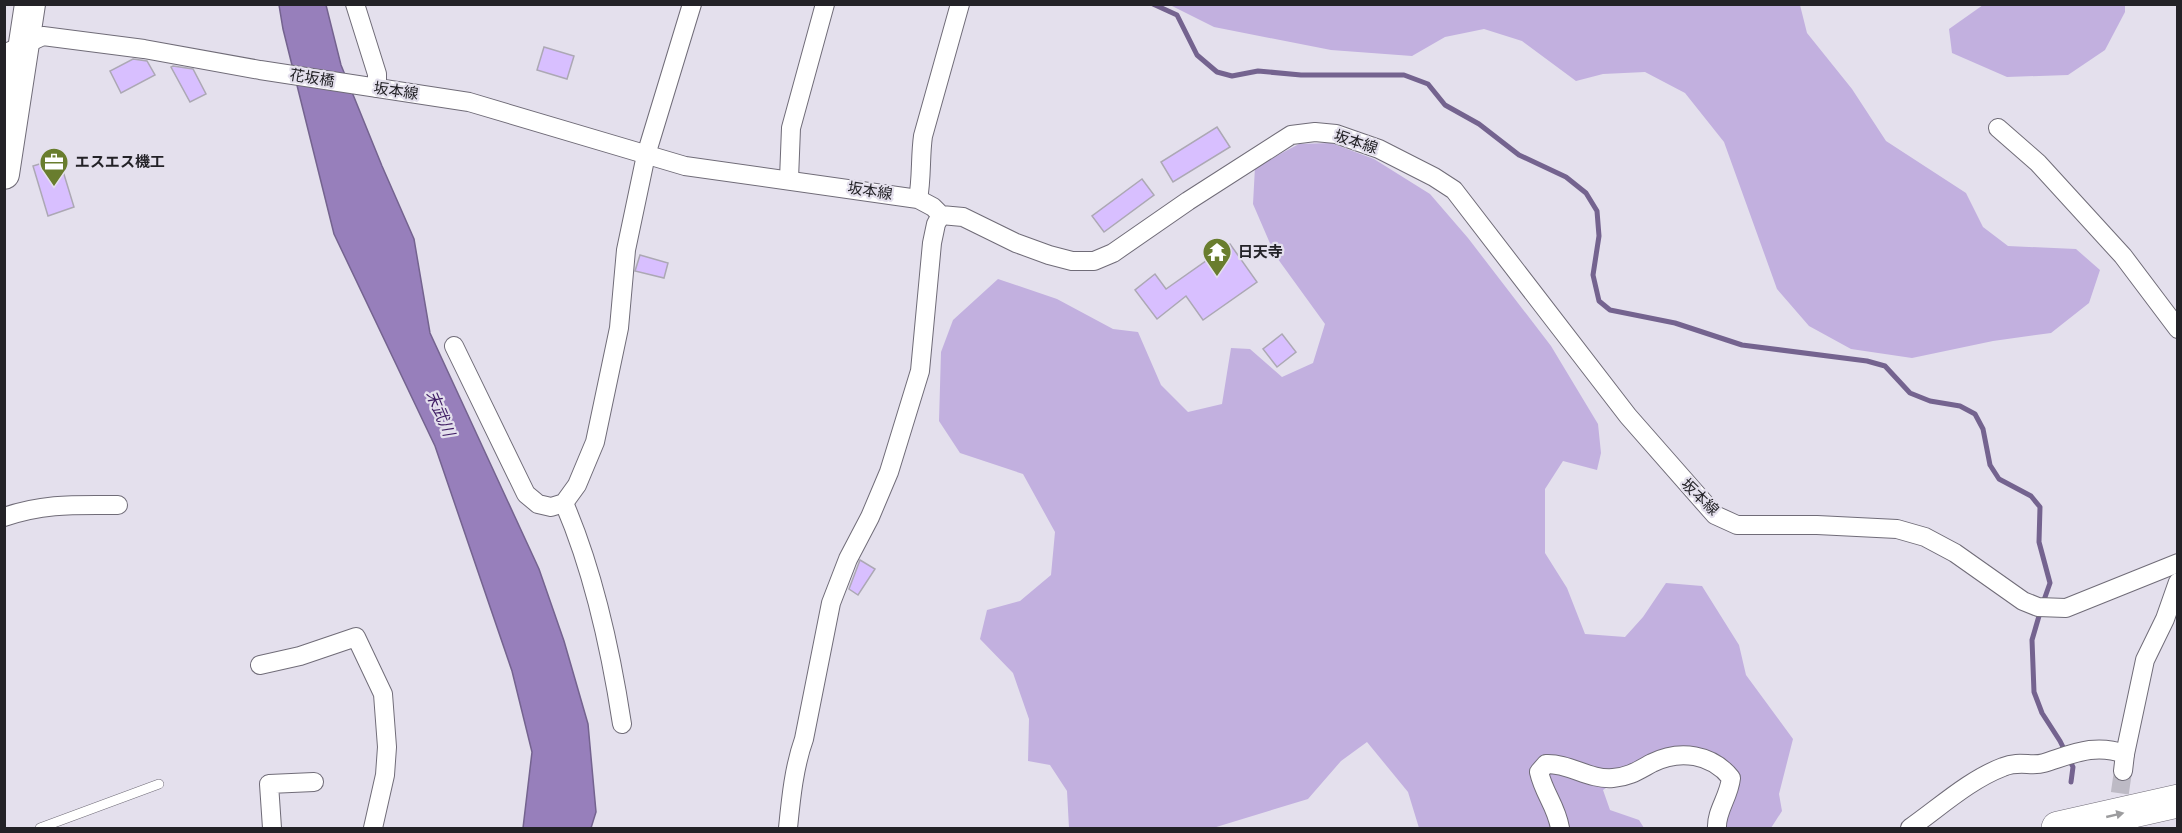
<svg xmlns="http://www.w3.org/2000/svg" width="2182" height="833" font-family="Ubuntu,'Noto Sans JP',sans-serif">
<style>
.green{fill:#c2b0df}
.water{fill:#977fbb;stroke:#74638f;stroke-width:1.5}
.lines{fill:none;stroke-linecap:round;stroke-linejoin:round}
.stream{stroke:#74638f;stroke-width:5}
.building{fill:#d8bfff;stroke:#aca8b4;stroke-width:1.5}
.minor-tunnel{stroke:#bdbac5;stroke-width:18;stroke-dasharray:18 9;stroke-linecap:butt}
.service-casing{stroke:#706c78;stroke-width:10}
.minor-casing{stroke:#706c78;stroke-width:20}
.primary-casing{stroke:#706c78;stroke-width:32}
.motorway-casing{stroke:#706c78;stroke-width:34}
.service{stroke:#fff;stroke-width:9}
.minor{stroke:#fff;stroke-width:18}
.primary{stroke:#fff;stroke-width:30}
.motorway{stroke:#fff;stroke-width:33}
.oneway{fill:#9c9c9e}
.labels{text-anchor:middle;stroke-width:4.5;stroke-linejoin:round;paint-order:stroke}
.street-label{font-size:15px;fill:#232227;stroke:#e4e0ed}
.poi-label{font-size:15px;font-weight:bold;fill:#232227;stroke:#e4e0ed;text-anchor:start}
.water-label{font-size:16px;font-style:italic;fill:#3e1b63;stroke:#e4e0ed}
</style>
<rect width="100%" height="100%" fill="#e4e0ed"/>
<g class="green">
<polygon points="1170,5 1800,5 1807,33 1852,89 1886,141 1966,193 1983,227 2008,246 2076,249 2100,270 2089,303 2051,333 1993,341 1912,358 1851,349 1809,326 1777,289 1724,142 1685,93 1645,72 1603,74 1576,81 1522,41 1484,29 1445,37 1412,56 1331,50 1214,27"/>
<polygon points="1983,5 2125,5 2125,12 2105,50 2068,75 2007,77 1952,53 1949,29"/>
<polygon points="1331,143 1374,159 1430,194 1468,238 1551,346 1598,424 1601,453 1597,470 1563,461 1545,489 1545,553 1567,588 1585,634 1625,637 1643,617 1666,583 1702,586 1739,645 1746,675 1793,739 1779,794 1782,811 1771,828 1724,828 1738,786 1729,762 1699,749 1632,769 1603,790 1610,810 1639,820 1644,828 1419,828 1408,792 1367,742 1341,761 1308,799 1213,828 1069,828 1067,791 1050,765 1028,761 1029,719 1013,673 980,639 987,610 1020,601 1051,575 1055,532 1023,474 960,453 939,421 941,352 953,320 998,279 1057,299 1113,329 1138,332 1161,385 1188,412 1222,404 1231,348 1250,349 1282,377 1313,363 1325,324 1275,255 1253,204 1255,167 1299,144"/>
</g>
<polygon class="water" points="279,5 326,5 341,65 382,166 414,239 430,333 539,569 564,641 588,724 596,812 591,828 523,828 532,752 512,671 435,446 334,234 283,29"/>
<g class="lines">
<g class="stream">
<polyline points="1153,4 1177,15 1197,55 1217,72 1232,76 1258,71 1301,75 1404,75 1428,84 1445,105 1479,124 1519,155 1566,177 1586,193 1597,211 1599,236 1593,275 1599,301 1610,310 1675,323 1742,345 1867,361 1885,366 1910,393 1930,401 1960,406 1975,414 1983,429 1990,465 1999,479 2031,496 2040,507 2039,542 2050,583 2044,600"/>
<polyline points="2039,616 2032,640 2034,692 2042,713 2060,741 2073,767 2071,782"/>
</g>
</g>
<g class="building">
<polygon points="544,47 574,56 567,79 537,70"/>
<polygon points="133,59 147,61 155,75 121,93 110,71"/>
<polygon points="173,66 193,69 206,94 190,102 171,67"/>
<polygon points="1217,127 1230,147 1173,182 1161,162"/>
<polygon points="59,158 74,207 48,216 33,166"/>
<polygon points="1142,179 1154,195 1104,232 1092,216"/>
<polygon points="1230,244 1257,282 1203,320 1186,296 1157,319 1135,290 1155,274 1166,289"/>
<polygon points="640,255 668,263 664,278 635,271"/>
<polygon points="1282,334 1296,352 1277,367 1263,349"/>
<polygon points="860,560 875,569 858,595 849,589"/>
</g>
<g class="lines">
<polyline class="minor-tunnel" points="2116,820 2123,771"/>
<g class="service-casing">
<polyline id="service" points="40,828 159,784"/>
</g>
<g class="minor-casing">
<g id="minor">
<polyline points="355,4 377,74 377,88"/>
<polyline points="4,54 43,36 144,49 260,70 469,102 685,166 918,199 933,207 941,215 963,217 1016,243 1049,255 1072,261 1094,261 1113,253 1188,201 1291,135 1315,132 1336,134 1379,149 1434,177 1454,190 1628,416 1715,515 1737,525 1817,525 1897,529 1925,537 1955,553 2023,601 2038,607 2066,608 2178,563"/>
<polyline points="1998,128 2038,163 2123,256 2178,329"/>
<polyline points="789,179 791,128 825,4"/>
<path d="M918,199C922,178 920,157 923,136L960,4"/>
<polyline points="454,346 526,494 538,504 551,507 564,503 577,485 595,442 619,328 626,250 646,155 692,4"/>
<path d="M564,503C593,570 611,652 622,724"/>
<path d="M4,517C45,503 76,505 118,505"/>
<polyline points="260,665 300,656 356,637 383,694 387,747 385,775 373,828"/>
<polyline points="2123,771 2125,754 2145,660 2165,619 2178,582"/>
<polyline points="272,828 269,784 314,782"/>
<path d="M788,828C791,798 794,767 804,739L831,603L848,559L870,517L889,472L920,371L932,243L936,224L941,215"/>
<path d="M1560,828C1556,805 1544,794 1539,772L1546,764C1569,763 1589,780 1613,778C1629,777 1639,770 1652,763C1680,749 1712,754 1731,778C1729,797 1716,811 1717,828"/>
<path d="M1910,828C1940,807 1969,780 2003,767C2020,760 2031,767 2044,763C2073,754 2094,743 2125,754"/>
</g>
</g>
<g class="primary-casing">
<polyline id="primary" points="4,174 30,4"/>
</g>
<g class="motorway-casing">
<polyline id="motorway" points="2058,828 2178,801"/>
</g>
<use href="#service" class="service"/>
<use href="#minor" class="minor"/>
<use href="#primary" class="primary"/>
<use href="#motorway" class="motorway"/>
</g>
<defs><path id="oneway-solid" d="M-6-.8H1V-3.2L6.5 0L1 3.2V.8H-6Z" transform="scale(1.5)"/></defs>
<use class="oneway" href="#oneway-solid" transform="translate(2115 815) rotate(-13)"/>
<defs>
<g id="office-pin" transform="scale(1.5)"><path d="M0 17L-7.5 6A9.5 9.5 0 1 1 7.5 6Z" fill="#697d2e" stroke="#e4e0ed"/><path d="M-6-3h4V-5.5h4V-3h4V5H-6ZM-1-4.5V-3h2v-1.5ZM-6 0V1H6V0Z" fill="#fff"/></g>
<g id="temple-pin" transform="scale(1.5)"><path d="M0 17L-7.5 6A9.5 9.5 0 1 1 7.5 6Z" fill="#697d2e" stroke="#e4e0ed"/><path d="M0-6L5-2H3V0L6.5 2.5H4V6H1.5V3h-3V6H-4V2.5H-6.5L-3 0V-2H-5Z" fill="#fff"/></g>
</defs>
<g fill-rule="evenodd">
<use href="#office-pin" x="54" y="162"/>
<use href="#temple-pin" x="1217" y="252"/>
</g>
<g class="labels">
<g class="street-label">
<text transform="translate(312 78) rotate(9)" y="5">花坂橋</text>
<text transform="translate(396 91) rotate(8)" y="5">坂本線</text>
<text transform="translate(1356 142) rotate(18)" y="5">坂本線</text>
<text transform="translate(870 191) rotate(9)" y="5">坂本線</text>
<text transform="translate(1700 497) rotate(44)" y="5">坂本線</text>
</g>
<g class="poi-label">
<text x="75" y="167">エスエス機工</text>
<text x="1238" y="257">日天寺</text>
</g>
<g class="water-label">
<text transform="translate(441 413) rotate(67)" y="6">末武川</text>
</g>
</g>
<rect width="2182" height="833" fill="none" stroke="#232227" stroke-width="12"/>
</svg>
